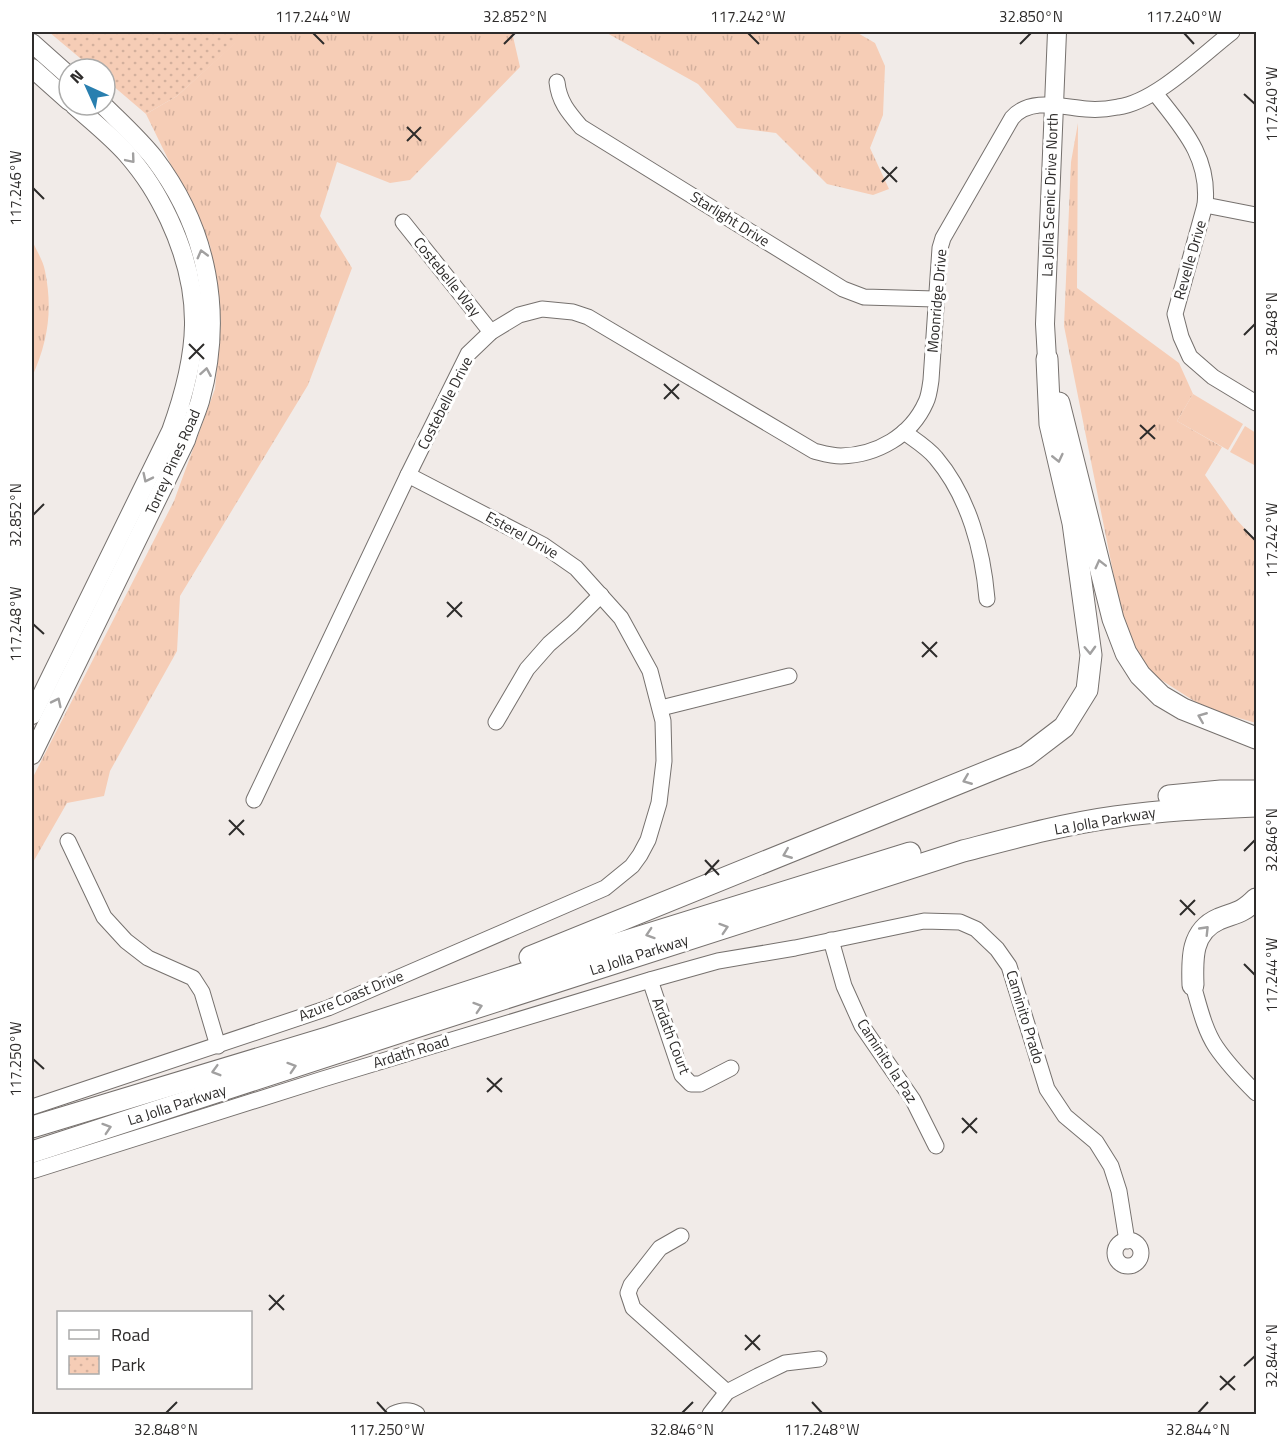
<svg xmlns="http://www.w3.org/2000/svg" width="1288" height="1446" font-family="'Titillium Web',sans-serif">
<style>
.grass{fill:url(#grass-tufts)}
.park{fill:url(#park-dots)}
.garden{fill:#f6cdb6}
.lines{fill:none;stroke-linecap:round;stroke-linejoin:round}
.minor-casing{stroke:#76716e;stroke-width:17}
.major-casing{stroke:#76716e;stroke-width:20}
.highway-casing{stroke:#76716e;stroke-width:23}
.minor{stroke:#fff;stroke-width:15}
.major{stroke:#fff;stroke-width:18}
.highway{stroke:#fff;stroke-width:21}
.oneway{stroke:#a1a0a0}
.ticks{fill:none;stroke:#2e2c2b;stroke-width:2}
.labels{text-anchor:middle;stroke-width:6;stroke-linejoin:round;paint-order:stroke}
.street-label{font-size:15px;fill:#2e2c2b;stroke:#fff}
.neatline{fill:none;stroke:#2e2c2b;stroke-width:2}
.ticks-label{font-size:15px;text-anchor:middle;fill:#2e2c2b}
</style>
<defs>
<pattern id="grass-tufts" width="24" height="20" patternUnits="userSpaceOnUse" patternTransform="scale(1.5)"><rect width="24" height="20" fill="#f6cdb6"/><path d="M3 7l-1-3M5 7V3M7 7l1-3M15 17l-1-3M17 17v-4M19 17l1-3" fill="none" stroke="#d3b09d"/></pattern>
<pattern id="park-dots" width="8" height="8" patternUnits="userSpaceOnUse" patternTransform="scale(1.5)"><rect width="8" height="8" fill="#f6cdb6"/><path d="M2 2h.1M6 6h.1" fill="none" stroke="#d3b09d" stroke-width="1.8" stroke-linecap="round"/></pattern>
</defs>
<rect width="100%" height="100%" fill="#f1ebe8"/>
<g class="grass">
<polygon points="247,32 512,32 520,67 410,180 390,183 337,162 320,216 352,268 308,385 180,596 177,651 110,771 104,796 67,803 32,864 32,779 174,501 215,389 221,321 210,245 146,114 177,96"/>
<polygon points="605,32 856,32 875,43 885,66 883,115 870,148 889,189 873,195 827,184 776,133 737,128 698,84"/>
<polygon points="1078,123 1077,288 1179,363 1193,394 1177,421 1222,447 1205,475 1236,519 1256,541 1256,723 1205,708 1152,674 1126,637 1064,326 1071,162"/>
<path d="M32,240C36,250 43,260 45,271C53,310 48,341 32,377Z"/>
</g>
<polygon class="park" points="49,32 248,32 177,96 146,114 105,79 105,69 93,69"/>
<g class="garden">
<polygon points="1193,394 1243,424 1228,450 1177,421"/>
<polygon points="1245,426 1256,433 1256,466 1230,452"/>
</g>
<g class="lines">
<g class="minor-casing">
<g id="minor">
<path d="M557,82C559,102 569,113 581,127L843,289L864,297L935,299"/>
<path d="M1155,93C1183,129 1210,157 1205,205L1175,314L1181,337L1190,357L1213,377L1256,403"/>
<polyline points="1205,205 1256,215"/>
<polyline points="403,222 491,332"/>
<path d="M904,432C915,440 928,448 936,458C969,497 983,551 987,599"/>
<polyline points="661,708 789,676"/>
<polyline points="496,722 527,669 549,644 572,624 601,595"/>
<path d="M254,800L408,475L468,354L491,332L519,315L542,309L573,312L588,317L814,451C822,453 832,456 841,456C877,455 911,436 926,402C929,396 930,387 931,380L940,248L943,238L1012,118C1030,97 1062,107 1086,109C1096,110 1108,109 1118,107C1156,102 1202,55 1232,32"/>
<polyline points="68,841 104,917 126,941 148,958 193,978 202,992 218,1046"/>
<polyline points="831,940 844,986 862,1026 913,1100 936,1146"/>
<polyline points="650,980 682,1075 691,1084 700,1084 731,1068"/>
<path d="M1193,985C1199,1005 1204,1029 1216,1047C1227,1063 1242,1079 1256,1093"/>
<polyline points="32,1107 328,1008 605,888 632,866 640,855 648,840 659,803 664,761 663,721 650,671 621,618 576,568 543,545 408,475"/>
<polyline points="32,1171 323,1079 650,980 718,961 795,948 924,921 960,922 976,929 997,949 1009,966 1047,1089 1065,1116 1096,1142 1111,1166 1119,1191 1127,1241"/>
<polyline points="681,1236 660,1248 631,1285 628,1293 633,1308 727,1392"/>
<circle cx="1128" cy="1253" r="13"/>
<path d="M393,1414C402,1410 409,1409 417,1414"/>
<polyline points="710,1414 727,1392 758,1376 785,1363 819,1359"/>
</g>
</g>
<g class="major-casing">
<g id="major">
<polyline points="32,43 69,76"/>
<polyline points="32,68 69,101"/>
<polyline points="1047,359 1045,324 1057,32"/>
<path d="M32,715L171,431C199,354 205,296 169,219C157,194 146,176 127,154C111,136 92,121 74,105"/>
<path d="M32,755L186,440C190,427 196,414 200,401C224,314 208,229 154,158C139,139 120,122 103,105"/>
</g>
</g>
<g class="highway-casing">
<g id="highway">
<polyline points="1059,403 1113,619 1126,653 1140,675 1161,696 1183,709 1256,738"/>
<polyline points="1169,796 1221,791 1256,791"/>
<polyline points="530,957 1026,756 1064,727 1087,690 1091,655 1073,523 1050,424 1047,359"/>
<path d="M1193,985C1192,959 1191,931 1219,919C1237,912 1242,913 1256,899"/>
<polyline points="32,1127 330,1037 559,962 910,853"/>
<path d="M32,1152L425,1024L963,851C1013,838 1064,824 1115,817C1162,810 1209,808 1256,806"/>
</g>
</g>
<use href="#minor" class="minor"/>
<use href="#major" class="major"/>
<use href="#highway" class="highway"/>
</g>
<defs><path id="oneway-chevron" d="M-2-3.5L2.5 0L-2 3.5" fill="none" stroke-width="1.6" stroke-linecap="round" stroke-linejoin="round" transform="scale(1.5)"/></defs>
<g class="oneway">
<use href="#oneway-chevron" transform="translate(131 159) rotate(50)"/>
<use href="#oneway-chevron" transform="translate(202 254) rotate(-105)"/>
<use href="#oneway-chevron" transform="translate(206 372) rotate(-80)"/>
<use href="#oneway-chevron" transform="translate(1058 458) rotate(77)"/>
<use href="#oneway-chevron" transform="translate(147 478) rotate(116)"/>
<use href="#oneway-chevron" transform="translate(1100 564) rotate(-104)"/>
<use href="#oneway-chevron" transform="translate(1090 650) rotate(88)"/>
<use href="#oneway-chevron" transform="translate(57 702) rotate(-64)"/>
<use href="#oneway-chevron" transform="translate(1202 717) rotate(-158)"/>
<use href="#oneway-chevron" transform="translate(967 780) rotate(158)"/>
<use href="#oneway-chevron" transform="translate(787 854) rotate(158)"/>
<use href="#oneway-chevron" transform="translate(724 928) rotate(-18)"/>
<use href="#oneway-chevron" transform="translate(1205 930) rotate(-46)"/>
<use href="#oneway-chevron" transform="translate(650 934) rotate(162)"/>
<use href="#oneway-chevron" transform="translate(478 1007) rotate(-18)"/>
<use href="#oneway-chevron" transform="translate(292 1067) rotate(-18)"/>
<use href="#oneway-chevron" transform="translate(216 1071) rotate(164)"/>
<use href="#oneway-chevron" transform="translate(107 1128) rotate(-18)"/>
</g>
<path class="ticks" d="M313,33L324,44M748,33L759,44M1184,33L1194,44M504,44L515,33M1020,44L1031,33M1244,94L1255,104M407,127L421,141M407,141L421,127M882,167L897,182M882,182L897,167M33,188L44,199M1244,335L1255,324M189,344L204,359M189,359L204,344M664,384L679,399M664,399L679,384M1140,425L1155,439M1140,439L1155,425M33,515L44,504M1244,529L1255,540M447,602L462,617M447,617L462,602M33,624L44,634M922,642L937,657M922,657L937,642M229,820L244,835M229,835L244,820M1244,851L1255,840M705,860L719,875M705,875L719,860M1180,900L1195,915M1180,915L1195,900M1244,964L1255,975M33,1059L44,1069M487,1078L502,1092M487,1092L502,1078M962,1118L977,1133M962,1133L977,1118M269,1295L284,1310M269,1310L284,1295M745,1335L760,1350M745,1350L760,1335M1244,1366L1255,1356M1220,1376L1235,1390M1220,1390L1235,1376M377,1402L387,1413M812,1402L822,1413M166,1413L177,1402M682,1413L693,1402M1198,1413L1208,1402"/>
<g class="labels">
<g class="street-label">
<text transform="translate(1050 195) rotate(-88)" y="5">La Jolla Scenic Drive North</text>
<text transform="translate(730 219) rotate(32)" y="5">Starlight Drive</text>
<text transform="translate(1190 260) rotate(-74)" y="5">Revelle Drive</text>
<text transform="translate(447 277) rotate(51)" y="5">Costebelle Way</text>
<text transform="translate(937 301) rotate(-85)" y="5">Moonridge Drive</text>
<text transform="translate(445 403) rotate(-63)" y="5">Costebelle Drive</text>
<text transform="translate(173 462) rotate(-66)" y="5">Torrey Pines Road</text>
<text transform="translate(522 535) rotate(29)" y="5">Esterel Drive</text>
<text transform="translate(1105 821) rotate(-10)" y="5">La Jolla Parkway</text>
<text transform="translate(639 955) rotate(-18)" y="5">La Jolla Parkway</text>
<text transform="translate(351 996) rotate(-22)" y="5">Azure Coast Drive</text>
<text transform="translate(1025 1017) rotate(73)" y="5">Caminito Prado</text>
<text transform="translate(671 1036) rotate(69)" y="5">Ardath Court</text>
<text transform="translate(411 1052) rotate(-17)" y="5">Ardath Road</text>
<text transform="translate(887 1061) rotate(57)" y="5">Caminito la Paz</text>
<text transform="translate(177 1105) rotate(-18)" y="5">La Jolla Parkway</text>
</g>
</g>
<rect width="1288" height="1446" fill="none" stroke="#ffffff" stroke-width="66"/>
<rect x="57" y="1311" width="195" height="78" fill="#ffffff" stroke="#ababaa" stroke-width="1.5"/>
<rect x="69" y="1330" width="30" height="9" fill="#ffffff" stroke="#ababaa" stroke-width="1.5"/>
<text x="111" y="1341" font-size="18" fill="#2e2c2b">Road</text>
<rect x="69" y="1356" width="30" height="18" fill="url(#park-dots)" stroke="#ababaa" stroke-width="1.5"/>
<text x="111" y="1371" font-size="18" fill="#2e2c2b">Park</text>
<g transform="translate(87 87) rotate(315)"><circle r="28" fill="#ffffff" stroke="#ababaa" stroke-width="1.5"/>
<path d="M0-4.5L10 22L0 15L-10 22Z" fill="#297faf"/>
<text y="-9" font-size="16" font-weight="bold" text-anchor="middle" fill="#2e2c2b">N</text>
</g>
<rect x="33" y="33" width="1222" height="1380" class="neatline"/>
<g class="ticks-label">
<text x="313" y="22">117.244°W</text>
<text x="515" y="22">32.852°N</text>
<text x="748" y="22">117.242°W</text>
<text x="1031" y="22">32.850°N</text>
<text x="1184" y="22">117.240°W</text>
<text transform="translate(1272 104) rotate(-90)" y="5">117.240°W</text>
<text transform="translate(16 188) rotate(-90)" y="5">117.246°W</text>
<text transform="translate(1272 324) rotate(-90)" y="5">32.848°N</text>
<text transform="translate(16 515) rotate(-90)" y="5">32.852°N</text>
<text transform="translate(1272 540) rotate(-90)" y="5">117.242°W</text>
<text transform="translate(16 624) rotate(-90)" y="5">117.248°W</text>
<text transform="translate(1272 840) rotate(-90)" y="5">32.846°N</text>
<text transform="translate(1272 975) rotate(-90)" y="5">117.244°W</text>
<text transform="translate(16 1059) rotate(-90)" y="5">117.250°W</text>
<text transform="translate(1272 1356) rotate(-90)" y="5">32.844°N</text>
<text x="166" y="1435">32.848°N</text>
<text x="387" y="1435">117.250°W</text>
<text x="682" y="1435">32.846°N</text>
<text x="822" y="1435">117.248°W</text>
<text x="1198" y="1435">32.844°N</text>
</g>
</svg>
